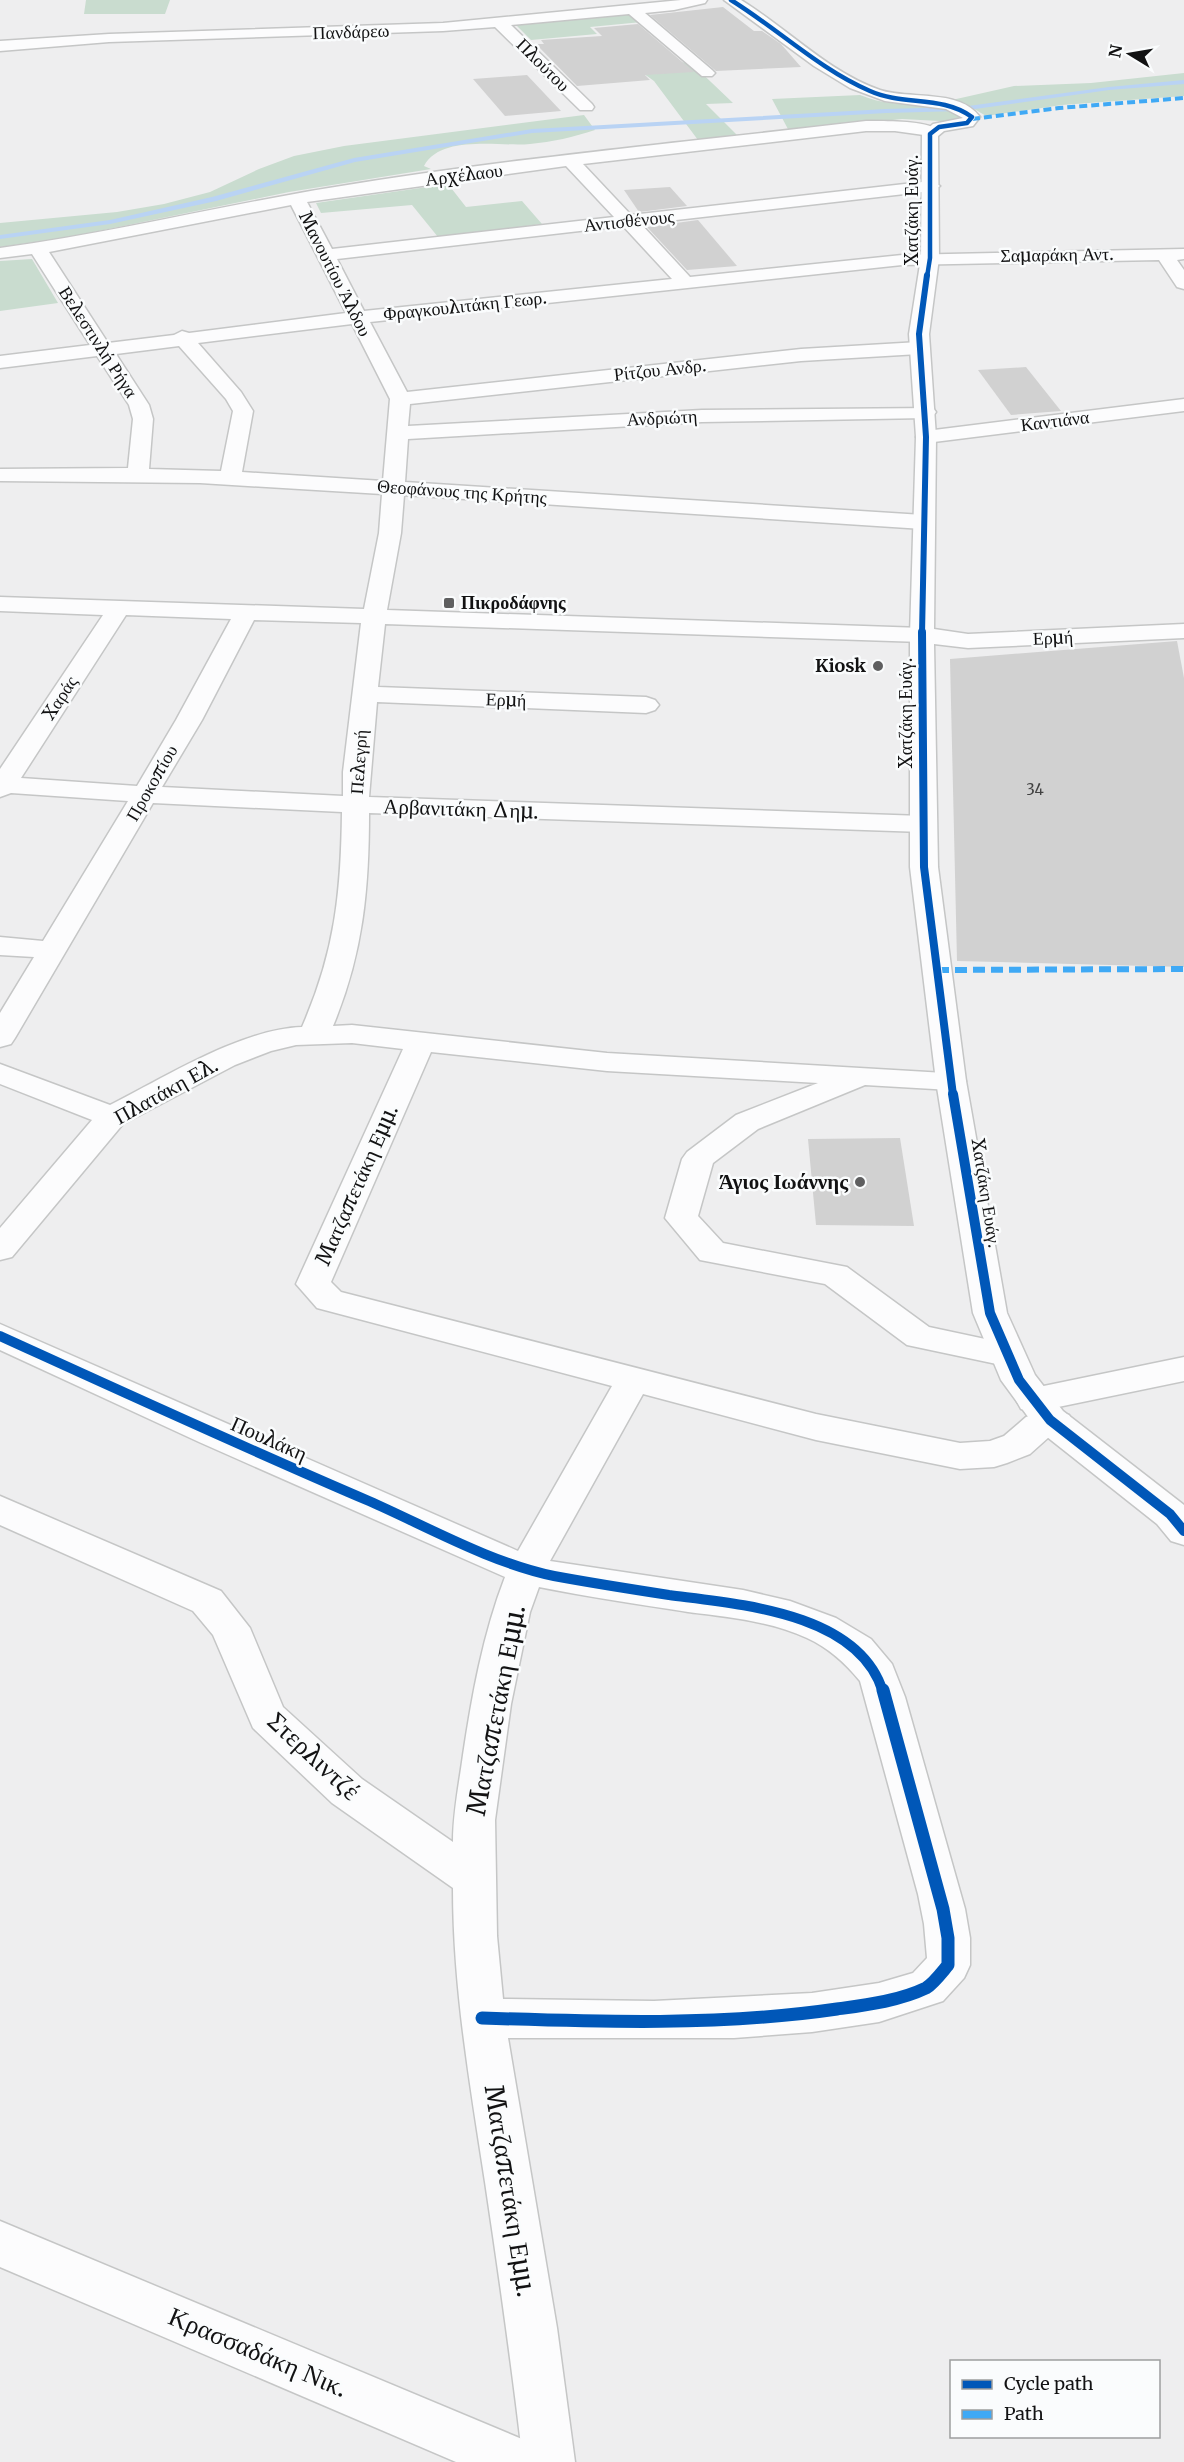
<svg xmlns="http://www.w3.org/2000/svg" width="1184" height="2462" font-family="Merriweather,serif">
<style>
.green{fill:#c9dccf}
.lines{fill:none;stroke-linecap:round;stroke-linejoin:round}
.stream{fill:#b9d3f4;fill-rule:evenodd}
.building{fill:#d1d1d1}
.minor-casing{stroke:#c5c6c6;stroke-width:3}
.tertiary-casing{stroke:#c5c6c6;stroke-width:3}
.minor{fill:#fcfcfd;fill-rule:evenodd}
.tertiary{fill:#fcfcfd;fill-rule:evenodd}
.quiet-far1{stroke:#3fa9f5;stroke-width:4;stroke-dasharray:8 4;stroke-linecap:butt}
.quiet{stroke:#3fa9f5;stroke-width:6;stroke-dasharray:12 6;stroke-linecap:butt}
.cycleway-far4-casing{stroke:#fafcfd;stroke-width:6}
.cycleway-far3-casing{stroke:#fafcfd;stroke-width:8}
.cycleway-far2-casing{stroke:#fafcfd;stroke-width:10}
.cycleway-far1-casing{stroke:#fafcfd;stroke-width:14}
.cycleway-casing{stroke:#fafcfd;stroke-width:16}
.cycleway-far4{stroke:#0057b8;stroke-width:4.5}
.cycleway-far3{stroke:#0057b8;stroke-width:6}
.cycleway-far2{stroke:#0057b8;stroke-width:8}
.cycleway-far1{stroke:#0057b8;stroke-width:10}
.cycleway{stroke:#0057b8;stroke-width:13}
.poi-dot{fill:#5f5f60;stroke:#fafcfd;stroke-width:2}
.labels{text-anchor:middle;stroke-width:5;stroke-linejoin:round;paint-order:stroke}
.far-number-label{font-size:15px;fill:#424242}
.far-street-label{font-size:18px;fill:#121213;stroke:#fafcfd}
.far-poi-label{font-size:18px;font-weight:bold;fill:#121213;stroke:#fafcfd;text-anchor:start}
.street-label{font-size:21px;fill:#121213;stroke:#fafcfd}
.poi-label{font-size:21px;font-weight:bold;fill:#121213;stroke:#fafcfd;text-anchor:end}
.near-street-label{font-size:26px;fill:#121213;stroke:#fafcfd}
</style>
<rect width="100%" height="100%" fill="#eeeeef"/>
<g class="green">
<polygon points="86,0 170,0 165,14 84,14"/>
<polygon points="629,12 642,22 590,27 597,34 531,40 515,24"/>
<polygon points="690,62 733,103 706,104 738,136 698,140 654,81 633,66"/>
<polygon points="1184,73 1184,96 1062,105 986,116 971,107 943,102 1014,86 1091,83"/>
<path d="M860,95C870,99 881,102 892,103C916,106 948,100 965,119L958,122L902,119L789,131L772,99Z"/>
<path d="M584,115L595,130C574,137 552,142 530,144C501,147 441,134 424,166L431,169L289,192L65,238L0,247V223L117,212L164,204L210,192L259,169L294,156L344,146Z"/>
<polygon points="448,184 466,207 522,201 542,224 438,237 412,205 321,213 316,203"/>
<polygon points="32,259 58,303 0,311 0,261"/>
</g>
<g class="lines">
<polygon class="stream" points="1184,80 1184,84 1109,90 961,111 886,113 532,133 355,162 216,201 110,224 0,239 0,235 110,220 212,197 354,158 532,129 886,109 961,107 1109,87"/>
</g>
<g class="building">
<polygon points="723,7 754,31 762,31 781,44 801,67 716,71 650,15"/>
<polygon points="638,24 694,72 645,75 650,80 577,86 536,44 544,44 541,40 602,36 594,28"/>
<polygon points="527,75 561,111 505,116 473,79"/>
<polygon points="670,187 687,206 639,212 624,190"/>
<polygon points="698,220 737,266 687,270 647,227"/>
<polygon points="1026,367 1061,411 1011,415 978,370"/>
<polygon points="1177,641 1184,678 1184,967 957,961 950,659"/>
<polygon points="900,1138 914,1226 816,1225 808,1139"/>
</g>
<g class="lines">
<g class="minor-casing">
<g id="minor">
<polygon points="681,0 707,0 705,3 674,10 645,13 712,70 715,73 712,76 702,76 629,14 511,25 592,104 594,107 592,110 580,110 495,27 443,31 109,42 0,51 0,41 109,34 443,23"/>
<path d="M866,121C882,121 929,120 939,131L931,136L895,131H866L583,164L631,215L931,181L940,186L931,191L641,224L690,277L902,255L1184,249V259L1177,260L1184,270V289L1177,287L1159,260L902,265L370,322L407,392L801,349L919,342L929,348L919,354L801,361L410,404L408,426L702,410L933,408L936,412L933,416L926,418L702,422L408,439L405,482L923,515L931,517L934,522L931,527L923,529L404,495L401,533L387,610L922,628L930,630L934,635L930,640L922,642L385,624L378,687L646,697L655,700L659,705L655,710L646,713L377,702L369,797L923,816L932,818L936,824L932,830L923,832L369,813C369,890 363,954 333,1026L352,1025L607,1053L962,1074L966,1081L962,1088L951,1090L865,1085L758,1129L713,1163L698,1216L723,1243L847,1267L929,1327L1018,1346L1023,1354L1018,1362L1006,1366L907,1345L825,1284L700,1260L665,1218L682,1159L687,1152L736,1115L818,1083L607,1071L431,1052L331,1282L341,1292L816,1414L960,1443L990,1441L1004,1436L1026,1417L1039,1413L1056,1411L1069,1415L1074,1424L1069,1433L1049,1437L1030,1454L1007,1463L994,1467L960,1469L816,1440L643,1394L550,1561L743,1590L790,1601L836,1618L871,1639L892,1664L905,1697L965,1909L970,1938V1965L964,1978L943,2001L879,2022L812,2032L734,2038H508L557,2328L575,2462H523C512,2368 499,2275 485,2182C470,2084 453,1988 453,1888L332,1803L253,1728L213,1635L193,1611L0,1525V1496L221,1591L250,1628L283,1707L362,1779L453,1842C453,1813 459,1784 463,1755C472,1695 483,1634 505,1577L199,1442L0,1350V1324L518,1551L612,1386L317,1308L296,1284L403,1049L352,1043L296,1045L271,1051L235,1065L123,1124L12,1257L0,1260V1228L92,1120L0,1084V1064L110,1105C164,1078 241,1029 302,1027C335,952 341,893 342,812L153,803L15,1038L11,1044L0,1047V1013L34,957L0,955V937L43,941L128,801L11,793L0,797V769L103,615L0,611V597L364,609L379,533L382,494L200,483L0,481V469L128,468L133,419L129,405L97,356L0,368V356L90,345L32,254L0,258V248C113,233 223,205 335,187C511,158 689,142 866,121ZM566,166L614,217L332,249L307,202ZM291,205L346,313L189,333L182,331L174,335L108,343L49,252ZM623,226L672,279L364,311L337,259ZM352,324L390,399L383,481L242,472L253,411L241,392L198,343ZM179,346L226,399L233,411L221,471L149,469L153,419L149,405L116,354ZM126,615L231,619L176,720L137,786L21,778ZM254,620L361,623L343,772V796L162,787L202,720ZM539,1587C588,1597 638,1604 688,1612C727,1617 771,1621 807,1638C829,1648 845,1663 860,1681L918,1894L924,1924L927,1958L913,1973L879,1983L812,1993L654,2001L503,1999L497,1936L495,1820L511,1704L530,1612Z"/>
<polygon points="1184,399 1184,411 926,443 919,441 916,437 919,433 926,431"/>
<polygon points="1184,1357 1184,1381 1034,1412 1021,1409 1016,1400 1021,1391 1034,1388"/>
</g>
</g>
<g class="tertiary-casing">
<g id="tertiary">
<path d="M724,0H741C787,28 828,72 880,90C910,100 959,88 980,117L973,126L944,131L938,136L939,258L929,334L936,437L934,629L968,634L1184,624V638L968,648L934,644L938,867L966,1081L1007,1313L1035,1375L1063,1411L1184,1505V1545L1171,1541L1157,1524L1037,1429L1001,1380L973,1313L936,1081L910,867V635L916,437L909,334L921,258L922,134L933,124L963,118L946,109L885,101L850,88L814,66Z"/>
<polygon points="0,2221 534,2444 542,2462 456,2462 0,2267"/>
</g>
</g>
<use href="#minor" class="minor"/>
<use href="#tertiary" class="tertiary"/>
<polyline class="quiet-far1" points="972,119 1059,108 1184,98"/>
<polyline class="quiet" points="937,970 1184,969"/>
<g class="cycleway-far4-casing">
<path id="cycleway-far4" d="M731,0C778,29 819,69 870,91C903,106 942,95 972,117L967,123L939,127L930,134V258L927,277"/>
</g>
<g class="cycleway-far3-casing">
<polyline id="cycleway-far3" points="922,634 926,437 919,334 927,275"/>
</g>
<g class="cycleway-far2-casing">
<polyline id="cycleway-far2" points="922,632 924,867 953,1095"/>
</g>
<g class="cycleway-far1-casing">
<g id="cycleway-far1">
<polyline points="953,1094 990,1313 1019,1380 1050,1420 1170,1514 1184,1531"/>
<path d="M0,1336C123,1392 245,1448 369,1501C428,1527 491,1563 554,1576C592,1583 630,1589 669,1595C738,1604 859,1612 883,1692"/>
</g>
</g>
<g class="cycleway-casing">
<path id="cycleway" d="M482,2018C600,2022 721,2026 837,2009C866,2005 899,2001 926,1988C934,1983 942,1972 948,1965V1938L943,1909L883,1690"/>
</g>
<use href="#cycleway-far4" class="cycleway-far4"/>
<use href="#cycleway-far3" class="cycleway-far3"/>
<use href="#cycleway-far2" class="cycleway-far2"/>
<use href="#cycleway-far1" class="cycleway-far1"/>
<use href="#cycleway" class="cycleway"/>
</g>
<g class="poi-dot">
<rect x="443" y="597" width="12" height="12" rx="3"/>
<circle cx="878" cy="666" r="6"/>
<circle cx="860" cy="1182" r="6"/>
</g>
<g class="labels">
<g class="far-number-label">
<text x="1035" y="795">34</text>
</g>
<g class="far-street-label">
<text transform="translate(351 32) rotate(-2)" y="6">Πανδάρεω</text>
<text transform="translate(543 65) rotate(45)" y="6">Πλούτου</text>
<text transform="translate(464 175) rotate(-7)" y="6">Αρχέλαου</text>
<text transform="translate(912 210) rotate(-90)" y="6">Χατζάκη Ευάγ.</text>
<text transform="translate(629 221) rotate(-6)" y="6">Αντισθένους</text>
<text transform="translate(1057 255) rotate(-1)" y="6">Σαμαράκη Αντ.</text>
<text transform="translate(335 274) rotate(63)" y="6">Μανουτίου Άλδου</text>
<text transform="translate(465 306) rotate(-6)" y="6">Φραγκουλιτάκη Γεωρ.</text>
<text transform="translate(98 342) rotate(57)" y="6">Βελεστινλή Ρήγα</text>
<text transform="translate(660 370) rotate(-6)" y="6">Ρίτζου Ανδρ.</text>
<text transform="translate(662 418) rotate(-3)" y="6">Ανδριώτη</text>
<text transform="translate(1055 421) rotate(-7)" y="6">Καντιάνα</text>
<text transform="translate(462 492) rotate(4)" y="6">Θεοφάνους της Κρήτης</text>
<text transform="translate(1053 638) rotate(-2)" y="6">Ερμή</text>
<text transform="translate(60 698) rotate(-57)" y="6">Χαράς</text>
<text transform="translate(506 700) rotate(2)" y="6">Ερμή</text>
<text transform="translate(906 713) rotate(-90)" y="6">Χατζάκη Ευάγ.</text>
<text transform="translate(359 762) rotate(-86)" y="6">Πελεγρή</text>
<text transform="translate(152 783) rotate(-60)" y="6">Προκοπίου</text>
<text transform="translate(986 1193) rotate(81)" y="6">Χατζάκη Ευάγ.</text>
</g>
<g class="far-poi-label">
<text x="461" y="609">Πικροδάφνης</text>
<text x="866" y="672" text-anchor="end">Kiosk</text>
</g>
<g class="street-label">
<text transform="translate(461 809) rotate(2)" y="7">Αρβανιτάκη Δημ.</text>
<text transform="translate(166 1091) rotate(-29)" y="7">Πλατάκη Ελ.</text>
<text transform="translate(357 1185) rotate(-66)" y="7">Ματζαπετάκη Εμμ.</text>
<text transform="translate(269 1439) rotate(24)" y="7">Πουλάκη</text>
</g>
<g class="poi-label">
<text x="848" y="1189">Άγιος Ιωάννης</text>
</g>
<g class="near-street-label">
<text transform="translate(496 1710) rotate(-79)" y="9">Ματζαπετάκη Εμμ.</text>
<text transform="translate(314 1756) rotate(43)" y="9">Στερλιντζέ</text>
<text transform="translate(510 2191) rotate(81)" y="9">Ματζαπετάκη Εμμ.</text>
<text transform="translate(258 2352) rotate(23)" y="9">Κρασσαδάκη Νικ.</text>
</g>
</g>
<rect x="950" y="2360" width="210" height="78" fill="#fafcfd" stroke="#9d9e9f" stroke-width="1.5"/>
<rect x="962" y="2380" width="30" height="9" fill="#0057b8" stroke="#9d9e9f" stroke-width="1.5"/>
<text x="1004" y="2390" font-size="18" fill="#121213">Cycle path</text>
<rect x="962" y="2410" width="30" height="9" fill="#3fa9f5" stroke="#9d9e9f" stroke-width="1.5"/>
<text x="1004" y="2420" font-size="18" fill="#121213">Path</text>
<g transform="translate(1130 54) rotate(281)" stroke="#fafcfd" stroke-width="4.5" paint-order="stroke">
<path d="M0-4.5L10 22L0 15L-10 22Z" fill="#121213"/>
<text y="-9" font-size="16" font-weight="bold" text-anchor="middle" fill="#121213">N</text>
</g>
</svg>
